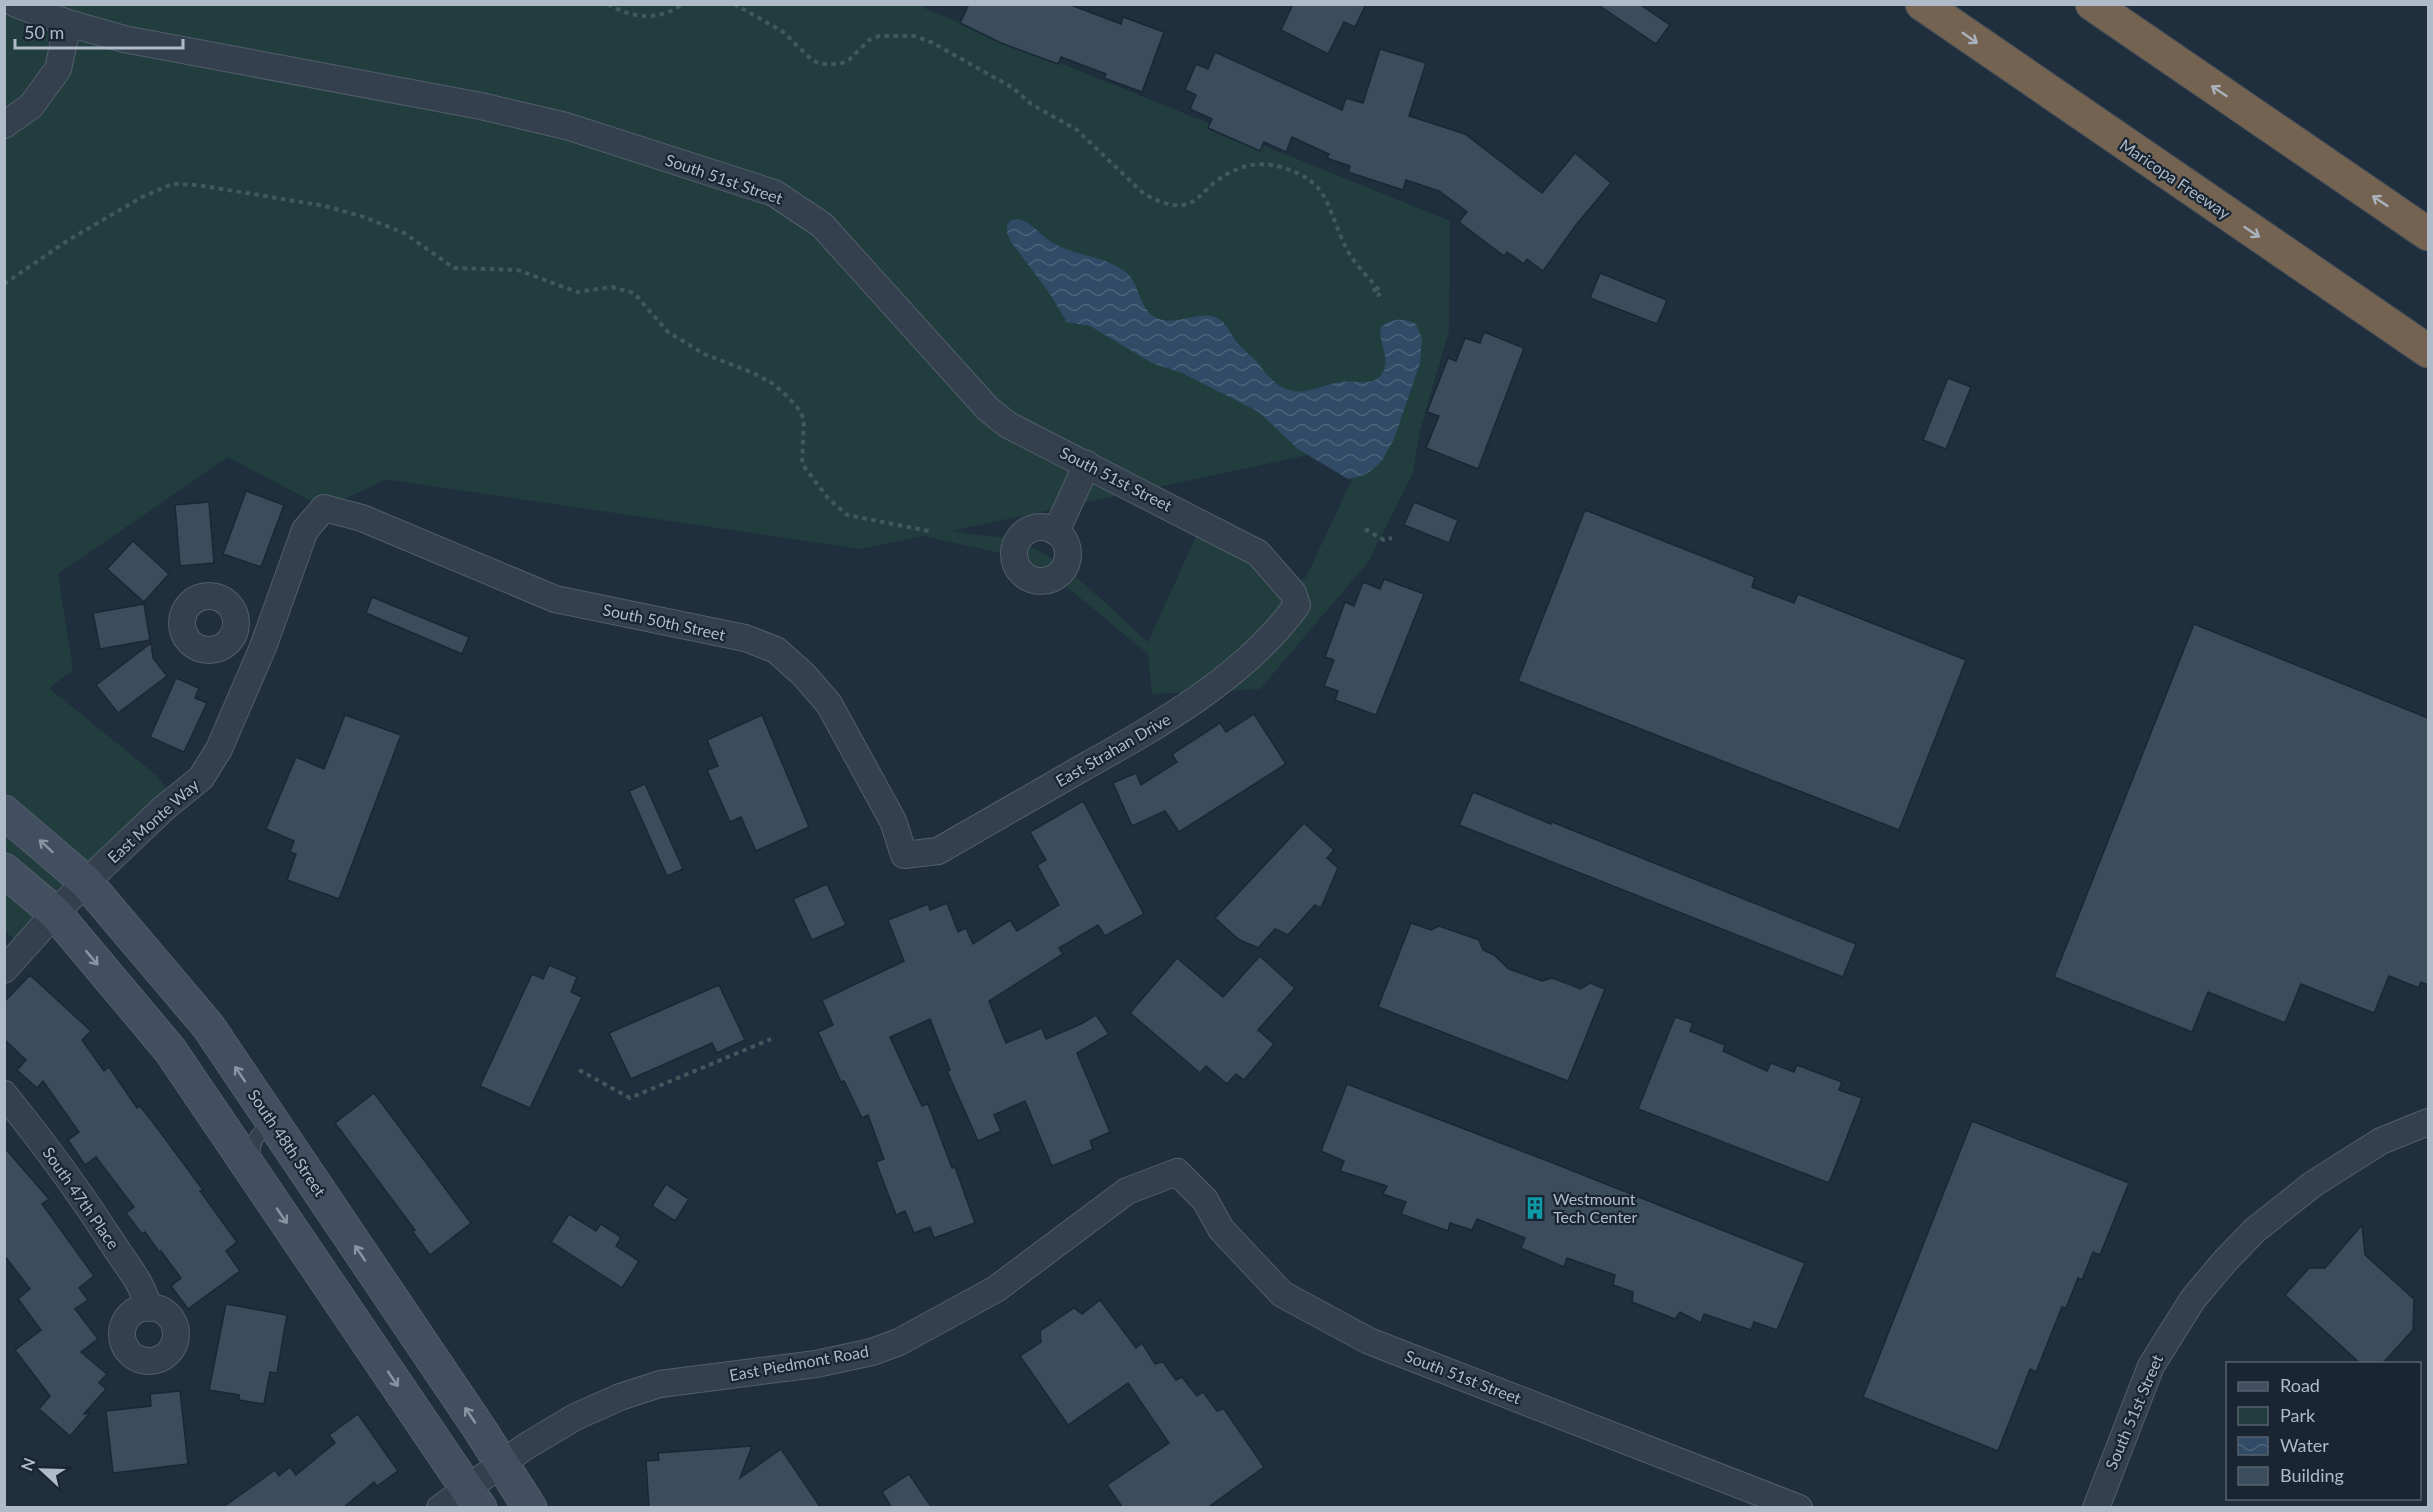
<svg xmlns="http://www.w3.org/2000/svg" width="2433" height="1512" font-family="Lato,sans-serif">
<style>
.green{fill:#223d3e;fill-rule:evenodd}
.water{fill:url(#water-waves)}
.building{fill:#3b4d5d;stroke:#1b2734;stroke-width:1.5}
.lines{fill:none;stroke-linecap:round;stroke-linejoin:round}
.service-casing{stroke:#525e6b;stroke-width:16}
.minor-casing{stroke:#525e6b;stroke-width:28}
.secondary-casing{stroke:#525e6b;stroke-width:35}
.motorway-casing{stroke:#3f4b58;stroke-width:35}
.path{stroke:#405a5b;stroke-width:4;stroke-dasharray:4.5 4.5;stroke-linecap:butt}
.service{stroke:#34404d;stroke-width:14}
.minor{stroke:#34404d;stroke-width:26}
.secondary{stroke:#424f60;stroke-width:33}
.motorway{stroke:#746350;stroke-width:33}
.oneway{stroke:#a9b2bd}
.oneway2{stroke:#8995a4}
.labels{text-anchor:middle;stroke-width:4.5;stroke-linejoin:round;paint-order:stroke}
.street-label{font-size:16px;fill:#afbbc9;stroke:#192532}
.poi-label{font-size:16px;fill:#afbbc9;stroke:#192532;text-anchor:start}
</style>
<defs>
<pattern id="water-waves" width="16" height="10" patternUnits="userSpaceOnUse" patternTransform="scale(1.5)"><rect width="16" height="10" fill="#314b66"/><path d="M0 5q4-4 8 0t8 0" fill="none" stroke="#4c637b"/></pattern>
</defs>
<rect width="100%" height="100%" fill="#202f3d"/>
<path class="green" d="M4,5H920L924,8L1450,221L1449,330L1420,431L1413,472L1369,561L1260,689L1152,694L1148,654L1055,577L1014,556L923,536L861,549L383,479L381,482L324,508L228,457L58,574L73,670L49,688L156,775L175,799L25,947L4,931ZM1308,455L1352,480L1306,577L1289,587L1202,523L1148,642C1110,609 1066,560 1020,542C999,534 973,537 951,531Z"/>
<path class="water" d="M1018,219C1033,222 1042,238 1055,244C1079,257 1106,256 1127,273C1139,284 1139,306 1153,316C1175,330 1200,307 1219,319C1227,324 1230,334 1236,341C1241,348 1249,354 1255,360C1266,373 1275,388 1293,391C1309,394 1326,383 1342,382C1355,380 1371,387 1381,375C1393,360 1377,342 1381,327C1392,318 1404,318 1416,324L1422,339L1420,363L1394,439L1381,462L1373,469L1364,475L1348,479L1298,449L1259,412L1182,373L1152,363L1090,326L1067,322L1048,291L1011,242L1007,233V225L1011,220Z"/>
<g class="building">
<polygon points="969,4 1068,4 1121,24 1123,17 1164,32 1142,92 1104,78 1106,74 1061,57 1058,64 1001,43 960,23"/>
<polygon points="1293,4 1366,4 1355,27 1344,22 1328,54 1281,30"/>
<polygon points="1597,4 1639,4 1670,25 1656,44"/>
<polygon points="1380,49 1426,63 1409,116 1465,134 1542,193 1575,153 1611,183 1576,225 1543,271 1527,259 1524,264 1507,252 1504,256 1459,222 1467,212 1439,191 1406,180 1403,190 1348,172 1350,166 1327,158 1329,154 1292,137 1286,152 1264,142 1260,151 1208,128 1212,119 1190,109 1196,95 1185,90 1196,64 1208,69 1215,52 1342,110 1346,98 1363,103"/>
<polygon points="1600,273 1667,300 1657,324 1590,298"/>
<polygon points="1484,332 1524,348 1478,469 1426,448 1439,416 1427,412 1448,358 1456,361 1465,338 1480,343"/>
<polygon points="1948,378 1971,387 1946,449 1923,440"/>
<polygon points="246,491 284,505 261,567 223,554"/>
<polygon points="209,502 214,563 180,566 175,505"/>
<polygon points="1414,502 1458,520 1449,543 1404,525"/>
<polygon points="1585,510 1755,577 1752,587 1794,603 1798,594 1966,660 1899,830 1518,681"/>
<polygon points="133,541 169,574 144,602 107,569"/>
<polygon points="1384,579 1424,594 1376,715 1335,700 1338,691 1324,686 1334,660 1325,657 1345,602 1354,606 1363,582 1380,589"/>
<polygon points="372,597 469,637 462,654 366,613"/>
<polygon points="144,604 150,640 100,649 93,613"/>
<polygon points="2194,624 2428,718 2428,985 2421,982 2419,988 2389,976 2374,1013 2301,984 2285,1023 2208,992 2192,1032 2054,977"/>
<polygon points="151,643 153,658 167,676 118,713 96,685"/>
<polygon points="176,678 199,688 195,698 207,703 184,752 150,737"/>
<polygon points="1254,714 1286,764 1179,832 1165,811 1132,826 1113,783 1136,773 1141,785 1177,762 1172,754 1220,723 1226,732"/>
<polygon points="345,715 401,735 339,899 287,880 296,854 290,852 294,841 266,829 296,757 324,769"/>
<polygon points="762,715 809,827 756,851 741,817 730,822 707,770 718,766 707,740"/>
<polygon points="645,784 683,869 667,876 629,791"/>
<polygon points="1473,792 1551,824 1552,822 1856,944 1843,977 1459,825"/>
<polygon points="1083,801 1144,914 1105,936 1098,925 1059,948 1063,954 989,1001 1006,1043 1042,1028 1046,1039 1081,1024 1096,1015 1109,1034 1077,1053 1110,1132 1090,1141 1093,1149 1052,1166 1025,1101 994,1115 1001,1131 978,1141 947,1071 950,1070 930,1019 890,1037 922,1106 928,1104 952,1168 955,1167 975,1223 934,1238 930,1227 914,1233 905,1211 896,1215 876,1162 884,1159 868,1115 862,1118 844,1081 841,1082 818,1032 833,1025 822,1000 904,961 888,920 928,904 930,910 947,903 958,932 966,928 973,944 1010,920 1017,931 1059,905 1037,865 1046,860 1030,832"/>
<polygon points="1304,823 1334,850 1327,858 1338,868 1321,908 1315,905 1288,935 1275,929 1258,948 1238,939 1215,918"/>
<polygon points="827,884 846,925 812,940 793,899"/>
<polygon points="1411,923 1431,930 1439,926 1479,940 1483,950 1494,955 1509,969 1542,981 1552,978 1581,989 1590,983 1605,989 1568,1081 1378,1007"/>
<polygon points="1260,956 1295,988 1258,1030 1274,1044 1244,1080 1236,1074 1227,1084 1206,1066 1200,1073 1130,1013 1177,958 1223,997"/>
<polygon points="549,965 577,977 571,992 582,997 530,1108 480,1086 532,974 543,979"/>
<polygon points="30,975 91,1031 82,1040 104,1071 109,1067 137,1108 140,1106 155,1125 203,1190 200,1191 237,1242 226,1251 240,1271 188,1309 171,1286 181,1278 161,1251 159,1252 145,1232 142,1234 126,1213 134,1207 96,1157 85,1165 68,1140 79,1132 43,1081 37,1088 17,1070 26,1060 4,1039 4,1002"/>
<polygon points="719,985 745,1040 717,1053 712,1043 631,1079 609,1033"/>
<polygon points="1675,1017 1693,1023 1690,1031 1725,1045 1723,1051 1767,1071 1771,1063 1794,1072 1797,1065 1842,1082 1839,1090 1862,1098 1829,1183 1638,1109"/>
<polygon points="1347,1084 1553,1163 1805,1263 1777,1330 1754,1322 1751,1330 1704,1314 1701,1323 1680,1312 1675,1319 1632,1302 1633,1292 1613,1285 1615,1275 1567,1258 1564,1267 1521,1248 1525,1238 1477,1219 1472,1230 1450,1223 1448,1231 1401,1214 1406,1202 1383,1194 1387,1186 1340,1171 1344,1161 1321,1151"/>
<polygon points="374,1093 471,1223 430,1255 412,1231 415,1230 335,1123"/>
<polygon points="1972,1121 2129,1183 2100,1255 2093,1252 2082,1280 2078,1278 2066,1308 2062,1307 2036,1372 2030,1369 1998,1451 1863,1397"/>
<polygon points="4,1147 49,1199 42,1204 94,1276 79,1288 88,1300 75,1309 98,1339 81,1352 107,1374 99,1383 106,1389 84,1414 90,1413 70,1436 39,1409 50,1396 15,1350 41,1330 18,1299 30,1289 4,1255"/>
<polygon points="666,1184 689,1199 675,1221 652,1206"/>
<polygon points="569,1214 596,1231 601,1224 621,1237 616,1246 639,1261 622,1288 551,1242"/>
<polygon points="2362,1225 2365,1255 2414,1299 2413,1330 2382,1364 2361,1364 2285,1295 2309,1268 2325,1268"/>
<polygon points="1100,1300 1136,1348 1142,1343 1155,1364 1163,1362 1176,1380 1182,1377 1197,1396 1203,1392 1217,1411 1224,1409 1264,1467 1207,1508 1123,1508 1107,1485 1169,1443 1128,1383 1068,1425 1020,1356 1041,1342 1040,1331 1074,1308 1082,1314"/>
<polygon points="226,1304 287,1315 277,1373 270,1372 264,1404 239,1400 239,1395 209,1390"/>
<polygon points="180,1391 188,1464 113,1473 106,1411 151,1406 150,1394"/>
<polygon points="358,1414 398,1471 377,1486 374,1482 343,1508 222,1508 275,1470 279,1476 290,1467 296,1475 335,1443 329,1435"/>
<polygon points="752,1446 740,1478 781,1449 821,1508 649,1508 646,1461 659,1460 658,1453"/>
<polygon points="909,1474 932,1508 892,1508 882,1492"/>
</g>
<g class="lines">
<g class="service-casing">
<path id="service" d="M253,1161C250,1142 258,1133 273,1121"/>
</g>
<g class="minor-casing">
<g id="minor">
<polyline points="4,125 31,106 58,69 68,23"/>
<circle cx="1041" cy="554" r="27"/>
<polyline points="1056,532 1087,464"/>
<circle cx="209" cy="623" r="27"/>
<path d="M4,970L55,913L86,882L164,808L201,778L219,749L263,647L305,530L324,508L362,518L555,599L745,638L776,650L804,675L829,704L893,821L904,855L938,851C987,823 1036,795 1084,767C1159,725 1245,677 1297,605L1293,593L1258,553L1008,425L988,409L822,225L774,193L566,126L481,106L124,39L68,23L16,4"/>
<path d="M4,1094C44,1143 81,1194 115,1247C128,1267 144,1285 148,1308"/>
<circle cx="149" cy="1334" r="27"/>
<polyline points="440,1508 525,1447 575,1417 620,1397 660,1384 816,1364 872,1352 899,1342 996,1289 1127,1191 1177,1172 1205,1200 1221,1229 1282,1294 1369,1341 1799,1508"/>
<polyline points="2096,1508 2151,1366 2193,1299 2225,1261 2255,1230 2313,1184 2381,1141 2428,1122"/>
</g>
</g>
<g class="secondary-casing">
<g id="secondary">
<polyline points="4,812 86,882 208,1026 481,1431 530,1508"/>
<polyline points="4,870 55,913 170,1050 480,1508"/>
</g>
</g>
<g class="motorway-casing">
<g id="motorway">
<polyline points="1922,4 2428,351"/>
<polyline points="2092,4 2428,234"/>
</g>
</g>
<g class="path">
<path d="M608,4C631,18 660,22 682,4"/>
<path d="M734,4L782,31L812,60L821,64H840L849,60L869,40L879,36H914L931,42L1013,88L1031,104L1077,130L1144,194C1156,200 1169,207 1183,205C1195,203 1201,195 1209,187C1230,169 1254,159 1281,167C1334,182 1326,213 1349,253C1356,265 1371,281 1381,292L1379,295L1374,294L1375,285"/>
<polyline points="4,284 67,241 142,197 172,184 198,185 325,206 364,217 404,233 454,268 518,270 577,292 612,287 634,293 668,332 704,354 751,372 772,383 787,396 797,407 804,419 802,464 828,498 847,515 929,531"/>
<polyline points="1365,529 1384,540 1392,538"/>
<polyline points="579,1070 630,1098 771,1039"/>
</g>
<use href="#service" class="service"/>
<use href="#minor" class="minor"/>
<use href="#secondary" class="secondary"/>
<use href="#motorway" class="motorway"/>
</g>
<defs><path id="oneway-shaft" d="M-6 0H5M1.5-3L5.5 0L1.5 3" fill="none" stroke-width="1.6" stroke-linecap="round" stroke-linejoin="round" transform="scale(1.5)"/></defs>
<g class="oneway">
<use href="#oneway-shaft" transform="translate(1970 38) rotate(35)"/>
<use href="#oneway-shaft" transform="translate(2219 91) rotate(-146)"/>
<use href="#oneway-shaft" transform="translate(2380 201) rotate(-146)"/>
<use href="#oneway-shaft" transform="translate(2252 232) rotate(34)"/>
</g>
<g class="oneway2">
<use href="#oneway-shaft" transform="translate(46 846) rotate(-138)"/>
<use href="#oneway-shaft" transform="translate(92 958) rotate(50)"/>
<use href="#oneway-shaft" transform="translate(240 1074) rotate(-124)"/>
<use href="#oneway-shaft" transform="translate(282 1216) rotate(56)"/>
<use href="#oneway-shaft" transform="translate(360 1253) rotate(-124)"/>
<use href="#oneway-shaft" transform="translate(393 1379) rotate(56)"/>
<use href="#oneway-shaft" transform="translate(470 1415) rotate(-124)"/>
</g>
<defs>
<g id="building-bare" transform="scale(1.8)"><path d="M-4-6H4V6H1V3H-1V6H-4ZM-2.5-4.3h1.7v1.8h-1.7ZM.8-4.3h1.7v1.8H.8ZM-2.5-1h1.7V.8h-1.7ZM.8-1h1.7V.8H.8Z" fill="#0f9aa8" stroke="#192532" stroke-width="2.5" paint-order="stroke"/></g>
</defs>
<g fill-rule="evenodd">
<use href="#building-bare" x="1535" y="1208"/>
</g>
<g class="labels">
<g class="street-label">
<text transform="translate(724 179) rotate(19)" y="6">South 51st Street</text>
<text transform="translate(2175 179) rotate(34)" y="6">Maricopa Freeway</text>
<text transform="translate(1116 479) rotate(27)" y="6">South 51st Street</text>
<text transform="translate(664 622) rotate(12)" y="6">South 50th Street</text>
<text transform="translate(1113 750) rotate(-30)" y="6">East Strahan Drive</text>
<text transform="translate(153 821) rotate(-42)" y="6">East Monte Way</text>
<text transform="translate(287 1143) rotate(56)" y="6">South 48th Street</text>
<text transform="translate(81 1198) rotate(55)" y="6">South 47th Place</text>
<text transform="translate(799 1363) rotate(-10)" y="6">East Piedmont Road</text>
<text transform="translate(1463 1377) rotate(21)" y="6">South 51st Street</text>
<text transform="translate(2134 1412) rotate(-67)" y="6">South 51st Street</text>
</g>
<g class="poi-label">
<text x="1553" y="1205">Westmount<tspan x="1553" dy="18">Tech Center</tspan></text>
</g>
</g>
<rect width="2433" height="1512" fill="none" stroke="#afbbc9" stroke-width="12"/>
<rect x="2226" y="1362" width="195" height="138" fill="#192532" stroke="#55616e" stroke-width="1.5"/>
<rect x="2238" y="1382" width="30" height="9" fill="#424f60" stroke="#55616e" stroke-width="1.5"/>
<text x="2280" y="1392" font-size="18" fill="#afbbc9">Road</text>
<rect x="2238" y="1407" width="30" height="18" fill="#223d3e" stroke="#55616e" stroke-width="1.5"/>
<text x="2280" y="1422" font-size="18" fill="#afbbc9">Park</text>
<rect x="2238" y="1437" width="30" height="18" fill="url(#water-waves)" stroke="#55616e" stroke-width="1.5"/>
<text x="2280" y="1452" font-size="18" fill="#afbbc9">Water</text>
<rect x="2238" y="1467" width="30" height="18" fill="#3b4d5d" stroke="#55616e" stroke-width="1.5"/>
<text x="2280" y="1482" font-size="18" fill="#afbbc9">Building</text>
<g transform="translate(42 1470) rotate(292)" stroke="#192532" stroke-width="4.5" paint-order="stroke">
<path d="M0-4.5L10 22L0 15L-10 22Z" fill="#afbbc9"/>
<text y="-9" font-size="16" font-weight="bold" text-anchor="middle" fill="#afbbc9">N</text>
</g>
<path d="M15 39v9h168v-9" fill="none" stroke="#afbbc9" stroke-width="3"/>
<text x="24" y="39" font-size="18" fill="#afbbc9" stroke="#192532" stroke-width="4.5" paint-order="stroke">50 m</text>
</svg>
